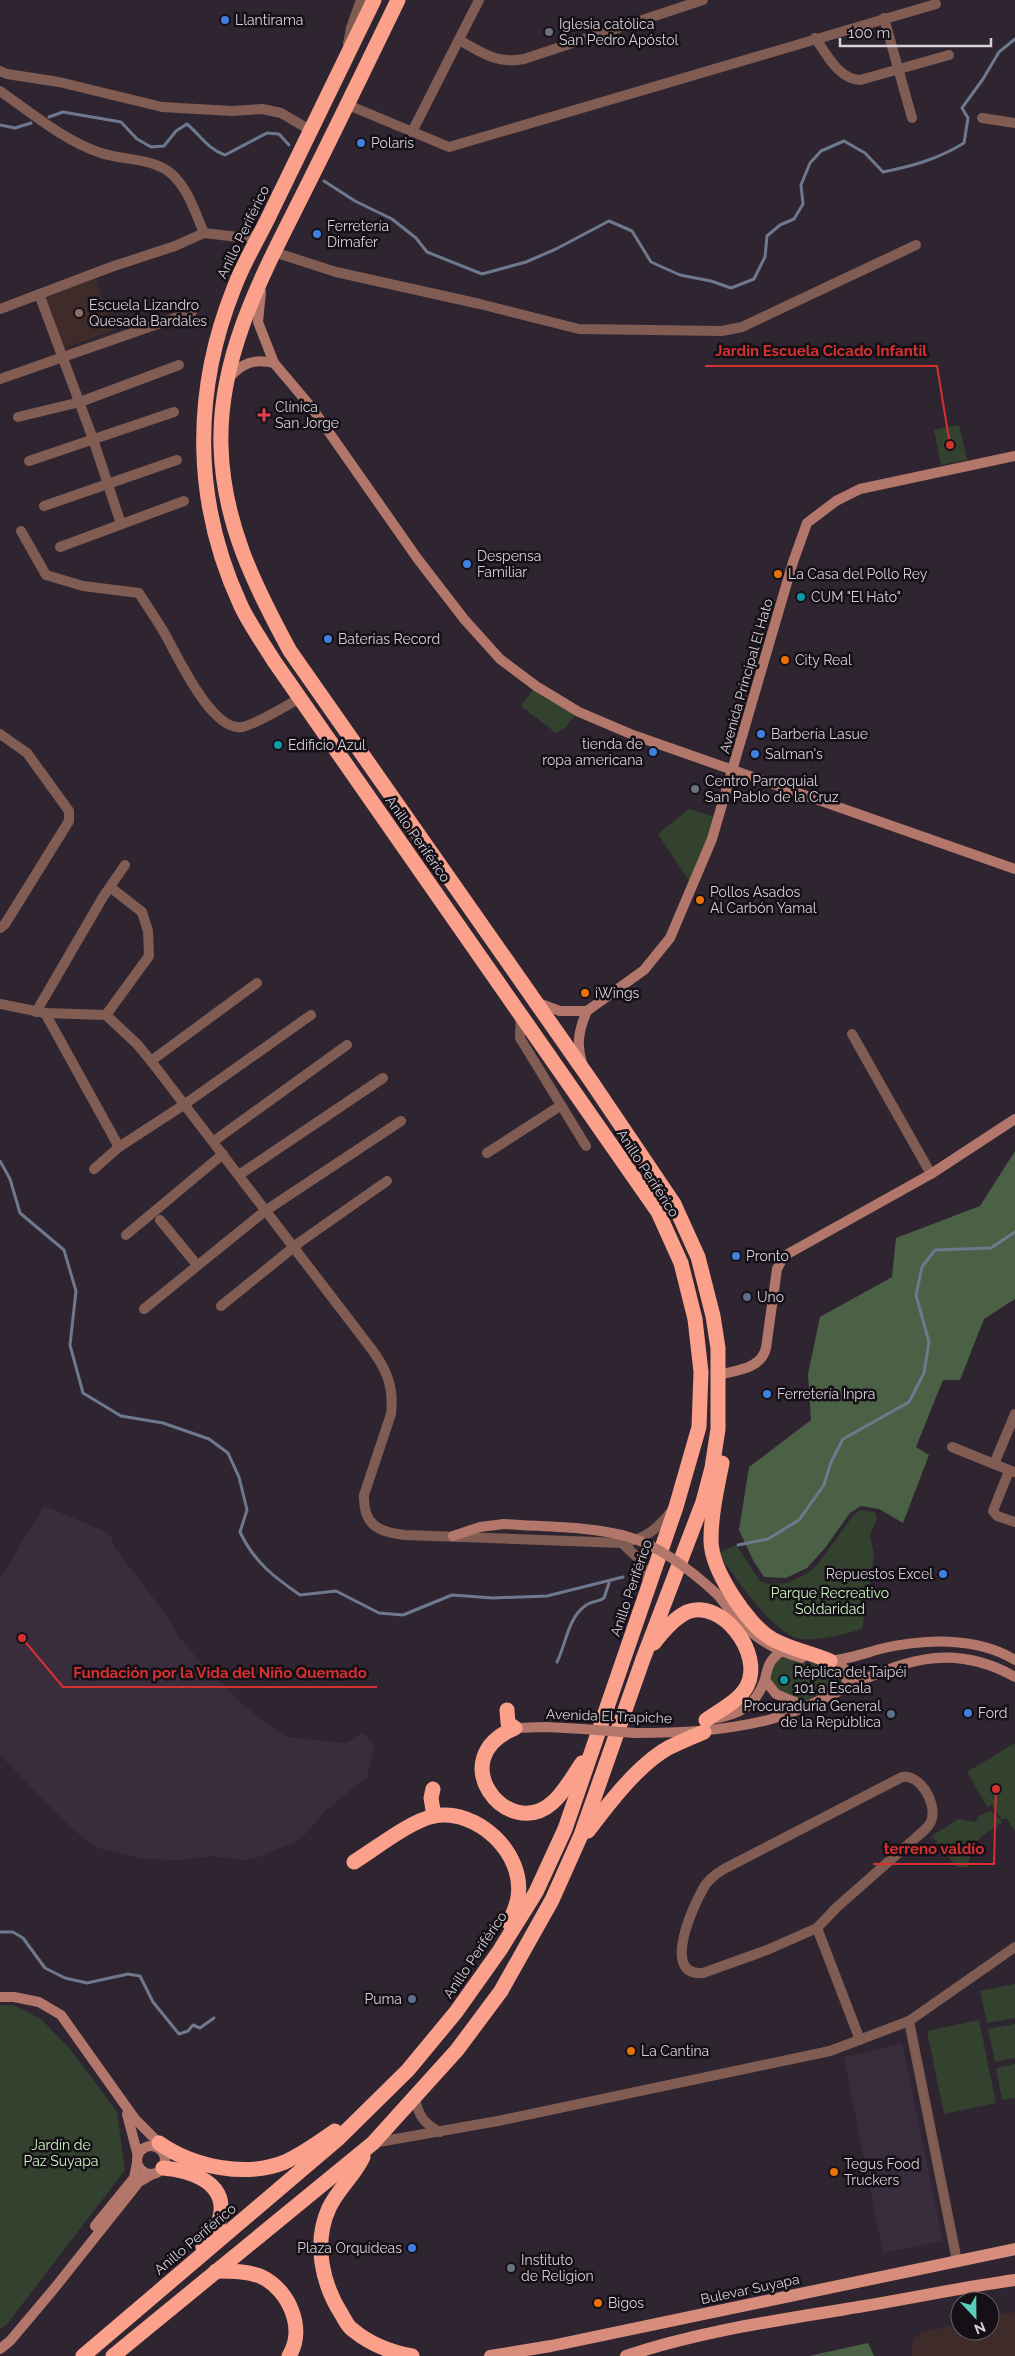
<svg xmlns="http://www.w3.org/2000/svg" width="1015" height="2356" font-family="Raleway,sans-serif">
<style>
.built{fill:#392c3d}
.education{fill:#3f2b29}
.green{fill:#33422f}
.forest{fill:#4a6145}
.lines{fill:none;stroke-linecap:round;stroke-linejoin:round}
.stream{stroke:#6e788e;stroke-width:3}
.street{stroke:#815c53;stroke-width:10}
.secondary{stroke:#b2776a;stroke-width:10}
.primary{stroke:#d88d7c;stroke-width:12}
.highway{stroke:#faa08b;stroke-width:15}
.secondary-bridge{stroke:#b2776a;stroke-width:10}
.shop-dot{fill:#3f7fe0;stroke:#141016;stroke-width:2}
.worship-dot{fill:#6b7280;stroke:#141016;stroke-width:2}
.education-dot{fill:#8d6e63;stroke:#141016;stroke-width:2}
.health-dot{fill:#e0444e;stroke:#141016;stroke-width:2}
.food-dot{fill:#e8710a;stroke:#141016;stroke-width:2}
.culture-dot{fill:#0f9aa8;stroke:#141016;stroke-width:2}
.service-dot{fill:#5c6f8a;stroke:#141016;stroke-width:2}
.labels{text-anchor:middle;stroke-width:5;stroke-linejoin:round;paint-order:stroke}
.poi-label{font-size:14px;fill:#d6d0d8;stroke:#141016;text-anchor:start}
.street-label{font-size:14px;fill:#d6d0d8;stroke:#141016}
.park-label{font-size:14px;fill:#c8f2be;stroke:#141016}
.leader{fill:none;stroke:#d63031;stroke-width:2}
.callout-dot{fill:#d63031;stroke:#141016;stroke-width:2}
.callout-label{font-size:15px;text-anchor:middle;font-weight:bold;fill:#d63031;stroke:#141016;stroke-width:5;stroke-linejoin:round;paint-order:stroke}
</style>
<rect width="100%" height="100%" fill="#2f2531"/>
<g class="built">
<polygon points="44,1506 107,1532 112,1539 114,1547 164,1612 179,1637 208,1671 220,1680 243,1705 286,1737 346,1743 363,1732 375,1745 367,1777 325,1811 300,1840 256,1858 243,1860 212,1856 180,1860 143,1859 98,1848 71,1828 0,1755 0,1579"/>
<polygon points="902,2043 943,2241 883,2253 844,2058"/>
</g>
<g class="education">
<polygon points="95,279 114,330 64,348 45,297"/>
<polygon points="1015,2312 1015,2356 912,2356 911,2350 914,2339 922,2332 960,2324 960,2331 990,2331 990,2317"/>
</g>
<g class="green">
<polygon points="959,425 967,460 941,465 934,430"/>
<polygon points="536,686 578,711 565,728 556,733 521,706"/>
<polygon points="689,809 718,818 691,884 658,834"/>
<path d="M860,1510L875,1512L877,1519L870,1535L874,1556L862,1629C845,1634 810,1644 793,1637C767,1625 735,1577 718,1553L736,1545L760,1581L768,1584L787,1583L808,1573L818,1564L852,1517Z"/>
<polygon points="783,1656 804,1663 835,1663 843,1683 803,1702 779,1693 769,1684 772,1666"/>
<polygon points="1015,1743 1015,1831 1006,1818 1002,1820 992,1805 987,1807 967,1772"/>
<path d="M991,1811L1002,1822C980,1837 972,1840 968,1867H957L932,1836L958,1819L976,1822L979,1816Z"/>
<polygon points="1015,1984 1015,2018 987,2023 980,1991"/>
<polygon points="0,2005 14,2005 41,2019 70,2049 117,2112 125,2170 7,2324 0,2329"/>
<polygon points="979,2020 996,2103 944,2114 927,2031"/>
<polygon points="1015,2024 1015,2058 995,2062 988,2029"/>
<polygon points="1015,2064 1015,2098 1002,2100 996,2068"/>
</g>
<g class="forest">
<polygon points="1015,1151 1015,1299 984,1319 960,1380 943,1380 916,1447 929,1455 903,1523 879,1509 861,1506 850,1513 825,1548 807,1568 786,1578 764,1577 753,1560 739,1530 749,1467 811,1420 808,1374 820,1317 892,1277 896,1238 980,1206"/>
<polygon points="868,2343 874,2356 809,2356"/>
</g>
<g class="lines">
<g class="stream">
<path d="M49,117L63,112L121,122L137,139L151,147L164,146L176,131L187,124C201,136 208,149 225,155L267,133L279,134L289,145"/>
<polyline points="0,125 15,128 31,123"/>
<path d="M324,181L355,201L392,219L416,238L427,252L482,274L526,262L556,249L609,221L632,231L651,262L680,275L711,281L731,288L754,279L765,257L767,236L780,225L794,219L803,204L801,185L810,163L821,151L844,141L865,153L883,172C913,166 938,159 964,143L968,118L962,108L983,79L999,52L1015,39"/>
<path d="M0,1161L10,1179L20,1213L64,1250L76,1291L70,1345L83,1393L121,1416L163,1423L209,1439L228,1453L239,1477L247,1510L240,1532C254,1562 274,1577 300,1595L336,1591L379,1613L403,1615L452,1595L493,1598L547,1596L623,1577"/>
<polyline points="738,1545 768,1539 799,1520 824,1485 831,1462 843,1439 909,1402 924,1373 929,1342 916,1295 922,1267 935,1250 991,1248 1015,1232"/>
<path d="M557,1662C566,1644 568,1618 585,1606C591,1601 598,1602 604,1598L609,1583"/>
<polyline points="0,1932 13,1932 23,1938 45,1968 65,1978 87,1983 128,1974 140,1976 153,2002 179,2034 188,2031 193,2025 200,2028 214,2018"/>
</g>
<g class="street">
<polyline points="884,18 912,118"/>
<path d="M815,38C827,54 838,79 860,80L949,55"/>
<path d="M459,40C483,53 496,64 524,59L703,0"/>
<polyline points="348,44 351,28 361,0"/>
<polyline points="0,71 7,74 59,82 162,107 232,111 262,109 281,113 310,130"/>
<path d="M0,91C30,112 66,142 101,153C122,160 149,158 168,171C187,185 195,212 204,233"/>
<polyline points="348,105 449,147 936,4"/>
<polyline points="982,118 1015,123"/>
<polyline points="412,132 479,0"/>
<polyline points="274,252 336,272 480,304 579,329 722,331 742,327 916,245"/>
<polyline points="39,294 93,439 121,524"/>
<polyline points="0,309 111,267 175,246 204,233 238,237 260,236"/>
<polyline points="0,379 192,312"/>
<polyline points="18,417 80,402 179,365"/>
<polyline points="29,461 174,412"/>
<polyline points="44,506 177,460"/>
<path d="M21,531L46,575L83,586L139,593C148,608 158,621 166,636C178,657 212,732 242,727C257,724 286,706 300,698"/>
<polyline points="60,547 184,501"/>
<polyline points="0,734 27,753 69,811 69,821 5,924 0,928"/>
<path d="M0,1004L45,1013L106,1015L137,1044L151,1061L373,1351C388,1372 394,1389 391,1414L364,1495C363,1525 378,1532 405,1535L622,1543C645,1539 656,1530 670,1513"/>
<polyline points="36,1012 103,897 125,865"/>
<polyline points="45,1013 119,1147"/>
<polyline points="106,1015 149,956 148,931 142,912 110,887"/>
<polyline points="521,1016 520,1038 586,1146"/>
<polyline points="852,1034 931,1174"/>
<polyline points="151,1061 257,983"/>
<polyline points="214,1141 347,1045"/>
<polyline points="487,1153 560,1106"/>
<polyline points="94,1169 119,1147 185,1104 311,1015"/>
<polyline points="239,1175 383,1078"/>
<polyline points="160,1220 197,1265"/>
<polyline points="126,1235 223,1154"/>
<polyline points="221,1306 300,1242 387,1181"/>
<polyline points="144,1309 265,1211 401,1121"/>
<polyline points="952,1447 1014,1472"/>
<polyline points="994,1464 1015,1414"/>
<polyline points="1009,1471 993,1511 997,1516 1015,1522"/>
<polyline points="622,1543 640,1560 649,1582"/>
<path d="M902,1777C920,1774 936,1802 932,1818C931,1825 925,1830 920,1834L837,1907L817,1928L767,1950L703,1973C659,1977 695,1901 706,1884C711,1878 717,1873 724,1869Z"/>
<polyline points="817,1928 860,2040"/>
<polyline points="909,2021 957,2261"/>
<path d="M415,2098C418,2115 424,2124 440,2132"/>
<polyline points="373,2143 498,2121 830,2051 909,2021 1015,1947"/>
</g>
<g class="secondary">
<polyline points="261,292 258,322 274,363 312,408 417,558 464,619 500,659 536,686 579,712 633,735 1015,869"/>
<path d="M229,378C242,363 255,358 274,363"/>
<polyline points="538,1003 560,1011 587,1011 644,970 670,938 712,839 793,562 807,523 836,501 860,489 1015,456"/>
<path d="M582,1063C576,1044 579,1029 587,1011"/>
<path d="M718,1375C737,1370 761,1369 766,1348L777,1269L784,1256L931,1174L1015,1119"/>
<polyline points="453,1536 480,1527 504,1524"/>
<path d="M718,1595C743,1628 762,1647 802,1658"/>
<path d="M824,1661C843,1661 862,1654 880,1649C923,1639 976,1636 1015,1660"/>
<polyline points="839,1661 846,1672 847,1685"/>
<polyline points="765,1680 776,1694 805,1706"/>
<path d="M712,1719C737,1715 754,1708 764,1682C769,1667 766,1664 780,1652"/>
<polyline points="515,1728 546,1727 583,1729"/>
<path d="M635,1733C680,1733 724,1731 768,1720C854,1696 921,1623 1015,1677"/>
<polyline points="0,1997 14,1997 39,2002 61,2015 135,2119 159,2143"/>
<polyline points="127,2114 138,2156"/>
<circle cx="151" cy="2160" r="14"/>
<polyline points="95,2226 134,2178 137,2163"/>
<polyline points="0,2349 10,2341 53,2290 139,2182 153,2174"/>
</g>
<g class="primary">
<polyline points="490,2356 551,2346 1015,2249"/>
<path d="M626,2356C697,2332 773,2321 846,2309C903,2300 958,2288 1015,2280"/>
</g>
<g class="highway">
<path d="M722,1463C717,1488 711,1514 711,1540C711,1570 747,1624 772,1639C790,1649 811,1653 830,1661"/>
<path d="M654,1643C663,1631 673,1619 687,1612C722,1598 764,1654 747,1686C739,1701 720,1710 706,1720"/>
<path d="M507,1710L508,1723L515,1728C442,1758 507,1842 552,1803C564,1793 573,1776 582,1763"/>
<polyline points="433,1789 431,1798 434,1816"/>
<path d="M588,1831C609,1803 638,1765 668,1748C680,1742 692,1737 704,1732"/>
<path d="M354,1862C375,1849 410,1821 434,1816C477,1808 525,1853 518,1897C517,1906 512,1915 509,1923"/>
<path d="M159,2143C193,2167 246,2178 285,2162C303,2154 319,2142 335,2131"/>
<path d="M363,2157C354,2176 338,2189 329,2208C313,2243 322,2284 342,2315C345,2320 348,2327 353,2330C371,2345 390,2352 412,2356"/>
<path d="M163,2168C187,2170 224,2180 221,2212C220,2225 210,2236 203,2247"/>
<path d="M216,2271C231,2271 248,2271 262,2277C289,2290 306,2329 289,2356"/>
<path d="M83,2356L339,2138L408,2070L456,2012L500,1950L536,1892L565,1829L676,1507L699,1427L701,1372L695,1319L681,1263L658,1212L274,661C263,643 250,625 241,606C193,503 192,393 234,288C244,261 260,236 272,210C306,140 340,70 374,0"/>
<path d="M113,2356L373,2143L457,2050L501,1991L552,1900L581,1835L643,1659L703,1502L712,1468L718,1429V1348L713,1316L698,1257L674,1204L591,1081L290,651C254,585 223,522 221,446C218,350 269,263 310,180C340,120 369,60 398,0"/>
</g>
<g class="secondary-bridge">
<path d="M504,1524C542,1527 593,1526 629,1537C662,1547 693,1572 718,1595"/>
<polyline points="583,1729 635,1733"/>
</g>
</g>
<g class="shop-dot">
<circle cx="225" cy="20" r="5"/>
<circle cx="361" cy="143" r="5"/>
<circle cx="317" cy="234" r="5"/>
<circle cx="467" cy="564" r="5"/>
<circle cx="328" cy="639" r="5"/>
<circle cx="761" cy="734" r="5"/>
<circle cx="653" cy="752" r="5"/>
<circle cx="755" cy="754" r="5"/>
<circle cx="736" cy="1256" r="5"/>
<circle cx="767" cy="1394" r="5"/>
<circle cx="943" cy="1574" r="5"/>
<circle cx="968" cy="1713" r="5"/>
<circle cx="412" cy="2248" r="5"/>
</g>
<g class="worship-dot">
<circle cx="549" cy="32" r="5"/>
<circle cx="695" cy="789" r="5"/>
<circle cx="511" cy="2268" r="5"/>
</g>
<circle class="education-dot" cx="79" cy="313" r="5"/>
<path class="health-dot" d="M261.5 407.5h5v5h5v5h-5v5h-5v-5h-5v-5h5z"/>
<g class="food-dot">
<circle cx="778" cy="574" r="5"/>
<circle cx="785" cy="660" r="5"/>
<circle cx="700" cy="900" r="5"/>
<circle cx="585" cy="993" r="5"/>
<circle cx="631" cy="2051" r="5"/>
<circle cx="834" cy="2172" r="5"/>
<circle cx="598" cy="2303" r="5"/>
</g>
<g class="culture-dot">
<circle cx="801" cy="597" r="5"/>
<circle cx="278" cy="745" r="5"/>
<circle cx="784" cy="1680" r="5"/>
</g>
<g class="service-dot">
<circle cx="747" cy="1297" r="5"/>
<circle cx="891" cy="1714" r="5"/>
<circle cx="412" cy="1999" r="5"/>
</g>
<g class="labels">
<g class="poi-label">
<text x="235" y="25">Llantirama</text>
<text x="559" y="29">Iglesia católica<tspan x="559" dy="16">San Pedro Apóstol</tspan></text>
<text x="371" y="148">Polaris</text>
<text x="327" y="231">Ferretería<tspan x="327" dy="16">Dimafer</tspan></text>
<text x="89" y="310">Escuela Lizandro<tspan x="89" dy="16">Quesada Bardales</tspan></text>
<text x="275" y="412">Clínica<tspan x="275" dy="16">San Jorge</tspan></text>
<text x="477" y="561">Despensa<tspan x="477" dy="16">Familiar</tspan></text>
<text x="788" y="579">La Casa del Pollo Rey</text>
<text x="811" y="602">CUM "El Hato"</text>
<text x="338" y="644">Baterias Record</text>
<text x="795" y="665">City Real</text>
<text x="771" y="739">Barbería Lasue</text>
<text x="643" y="749" text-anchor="end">tienda de<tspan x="643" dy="16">ropa americana</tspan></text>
<text x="288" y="750">Edificio Azul</text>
<text x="765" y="759">Salman's</text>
<text x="705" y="786">Centro Parroquial<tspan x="705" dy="16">San Pablo de la Cruz</tspan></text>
<text x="710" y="897">Pollos Asados<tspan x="710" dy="16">Al Carbón Yamal</tspan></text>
<text x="595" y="998">iWings</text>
<text x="746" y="1261">Pronto</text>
<text x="757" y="1302">Uno</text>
<text x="777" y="1399">Ferretería Inpra</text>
<text x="933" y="1579" text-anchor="end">Repuestos Excel</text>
<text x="794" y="1677">Réplica del Taipéi<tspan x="794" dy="16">101 a Escala</tspan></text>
<text x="881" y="1711" text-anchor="end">Procuraduría General<tspan x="881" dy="16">de la República</tspan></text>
<text x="978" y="1718">Ford</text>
<text x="402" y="2004" text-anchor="end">Puma</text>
<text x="641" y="2056">La Cantina</text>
<text x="844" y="2169">Tegus Food<tspan x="844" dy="16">Truckers</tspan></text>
<text x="402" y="2253" text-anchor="end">Plaza Orquídeas</text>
<text x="521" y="2265">Instituto<tspan x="521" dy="16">de Religion</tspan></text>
<text x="608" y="2308">Bigos</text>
</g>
<g class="street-label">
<text transform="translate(243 232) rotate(-64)" y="5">Anillo Periférico</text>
<text transform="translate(746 676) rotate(-74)" y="5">Avenida Principal El Hato</text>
<text transform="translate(418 839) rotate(55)" y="5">Anillo Periférico</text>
<text transform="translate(648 1173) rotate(57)" y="5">Anillo Periférico</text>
<text transform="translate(631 1588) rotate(-71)" y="5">Anillo Periférico</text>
<text transform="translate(609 1716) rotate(2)" y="5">Avenida El Trapiche</text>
<text transform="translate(475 1955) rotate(-56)" y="5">Anillo Periférico</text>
<text transform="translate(195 2239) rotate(-40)" y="5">Anillo Periférico</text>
<text transform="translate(750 2289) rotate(-12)" y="5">Bulevar Suyapa</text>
</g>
<g class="park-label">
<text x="830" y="1598">Parque Recreativo<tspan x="830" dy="16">Soldaridad</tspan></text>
<text x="61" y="2150">Jardín de<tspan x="61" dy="16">Paz Suyapa</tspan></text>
</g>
</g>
<path class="leader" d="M950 445L937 366H705M22 1638L63 1687H377M996 1789L994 1864H873"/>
<g class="callout-dot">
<circle cx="950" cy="445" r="5"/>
<circle cx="22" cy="1638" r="5"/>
<circle cx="996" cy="1789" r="5"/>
</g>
<g class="callout-label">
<text x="821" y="356">Jardin Escuela Cicado Infantil</text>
<text x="220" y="1678">Fundación por la Vida del Niño Quemado</text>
<text x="934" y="1854">terreno valdío</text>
</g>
<g transform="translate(975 2316) rotate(158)"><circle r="24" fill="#141016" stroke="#625d64"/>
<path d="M0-4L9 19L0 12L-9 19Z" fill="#5acebd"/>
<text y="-8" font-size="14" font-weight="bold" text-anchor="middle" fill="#d6d0d8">N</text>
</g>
<path d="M840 38v8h151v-8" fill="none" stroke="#d6d0d8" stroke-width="2.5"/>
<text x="848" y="38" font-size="15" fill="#d6d0d8" stroke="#141016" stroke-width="4" paint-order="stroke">100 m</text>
</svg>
